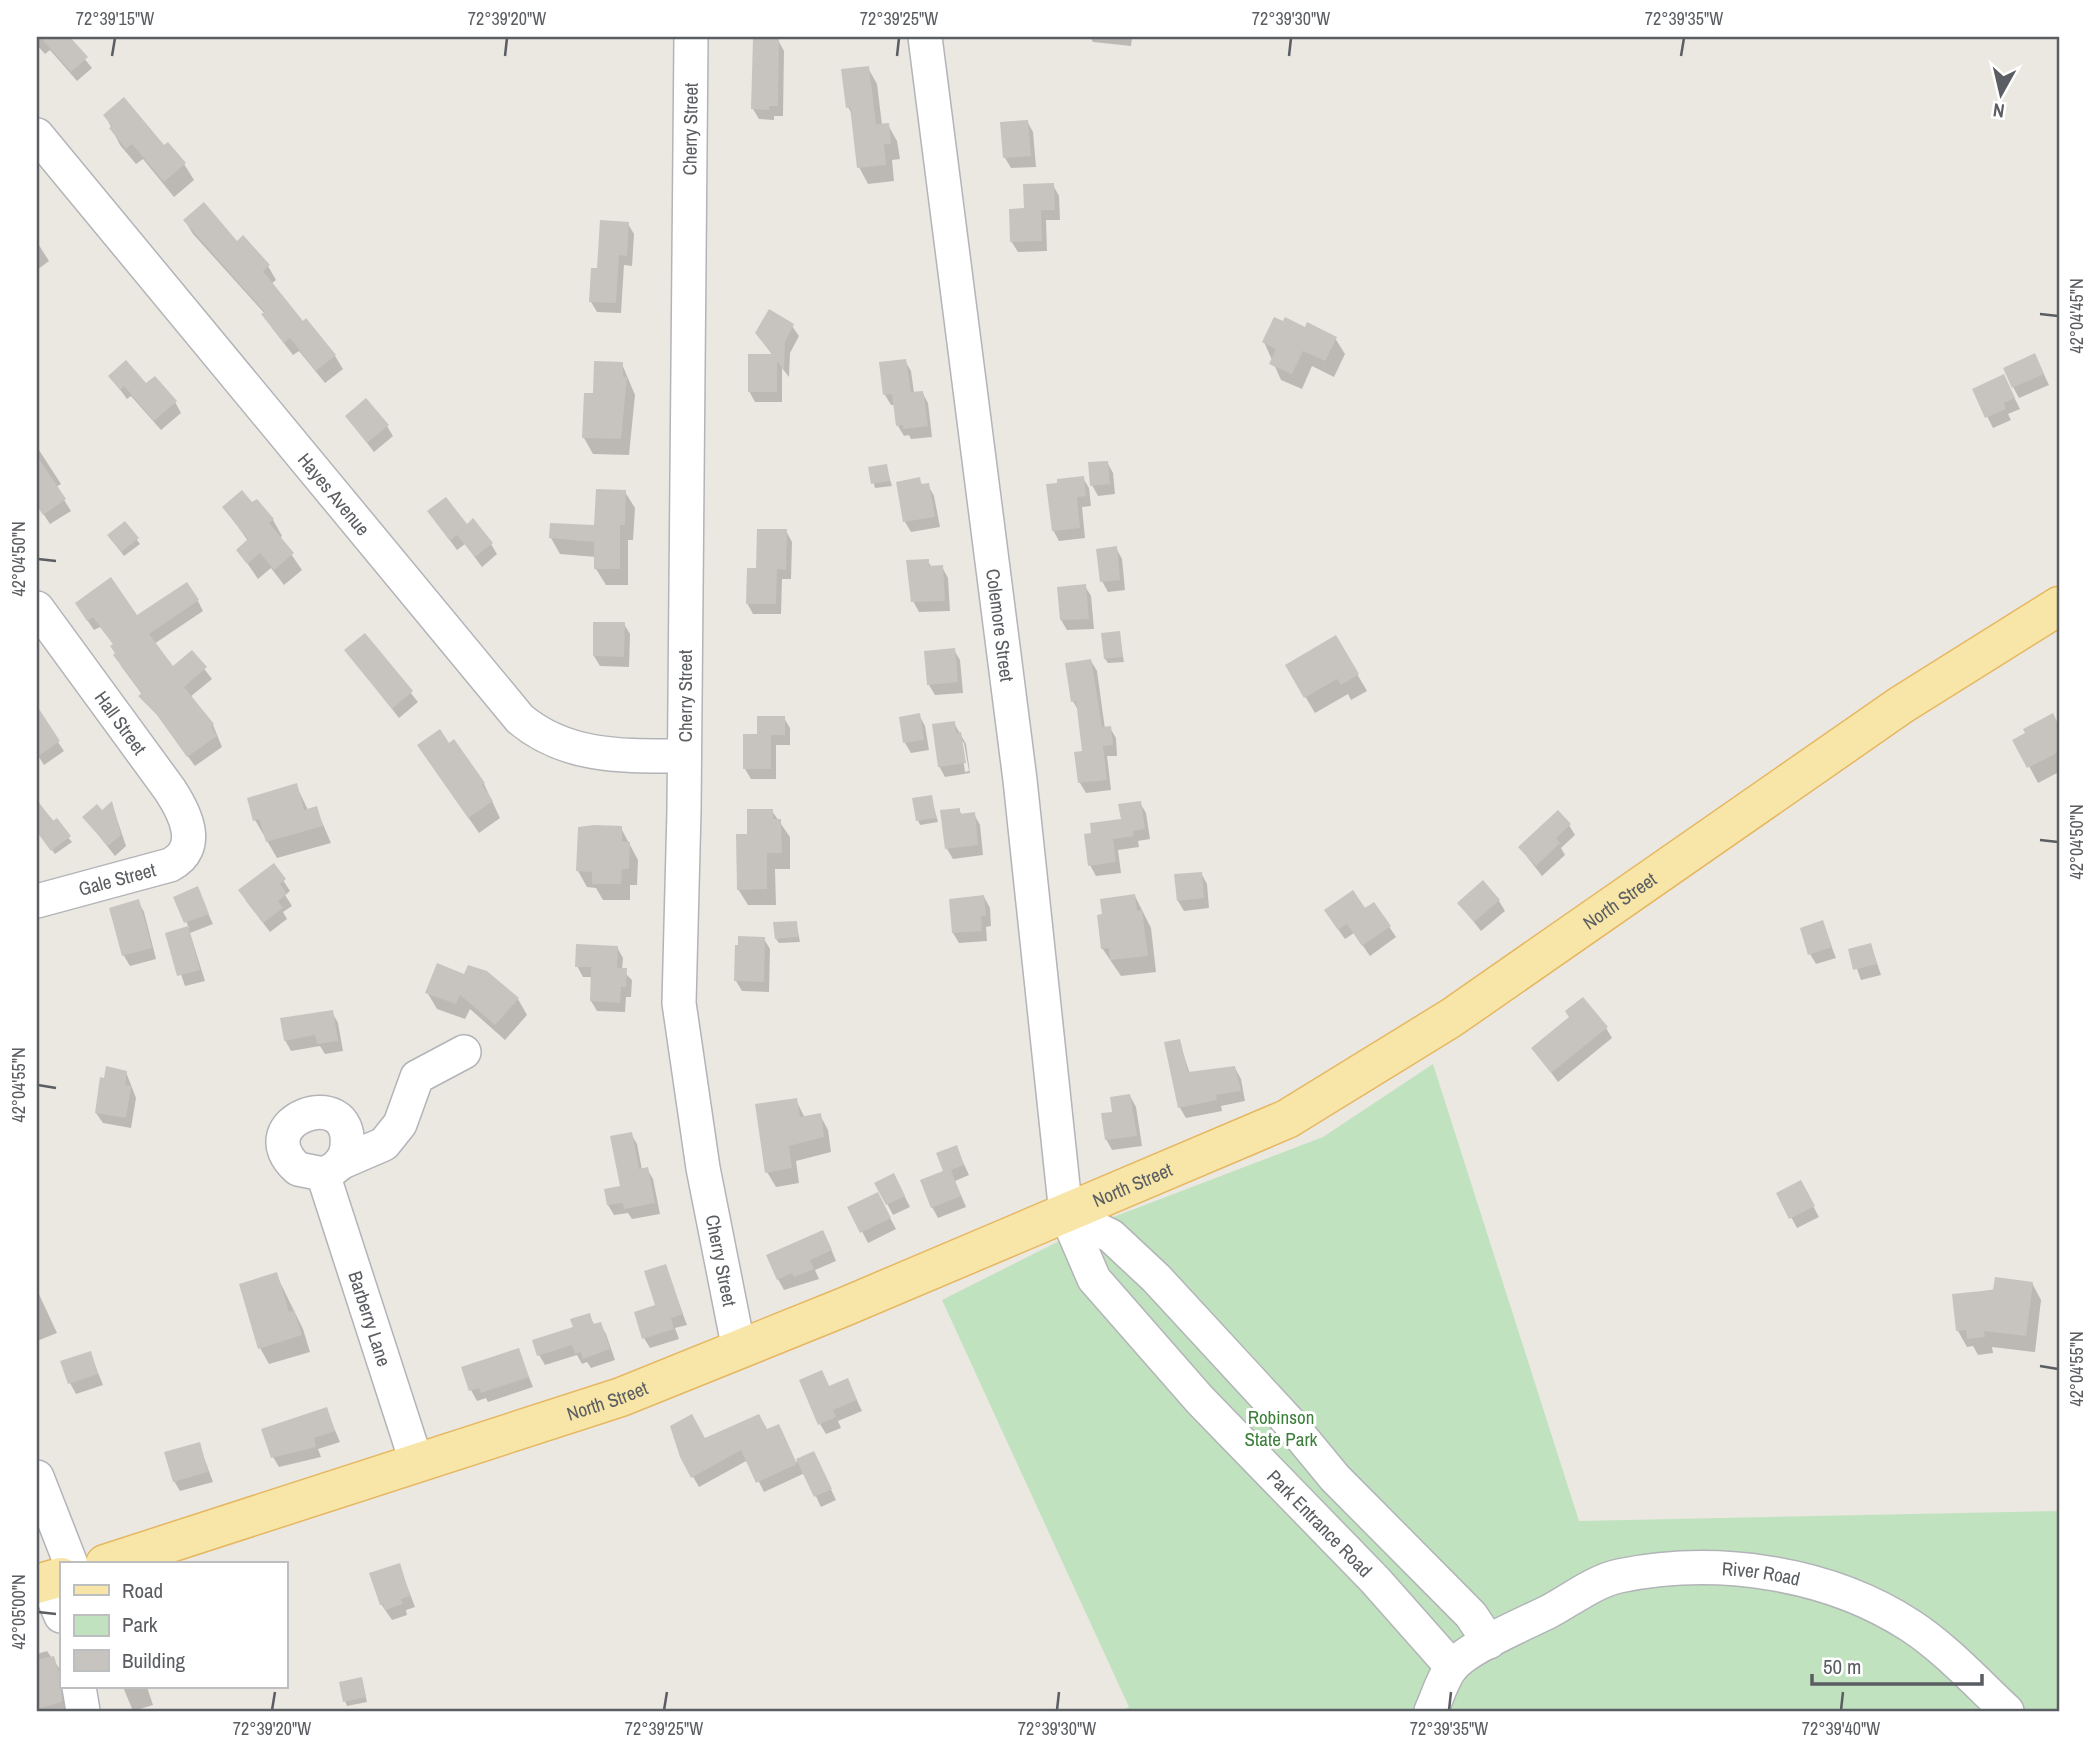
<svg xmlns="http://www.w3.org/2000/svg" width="2096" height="1748" font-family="'Archivo Narrow',sans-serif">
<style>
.green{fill:#c1e2bf}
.shadow{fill:#0003;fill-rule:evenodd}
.building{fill:#c7c3be}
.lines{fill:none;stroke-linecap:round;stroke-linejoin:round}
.minor-casing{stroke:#b2b4b8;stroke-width:36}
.major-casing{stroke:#e6b760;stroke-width:41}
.minor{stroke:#fff;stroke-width:33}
.major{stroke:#f8e6a9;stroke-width:38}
.ticks{fill:none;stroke:#5a5d61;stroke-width:2.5}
.labels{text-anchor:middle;stroke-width:6;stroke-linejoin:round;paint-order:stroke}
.street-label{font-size:19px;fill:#5a5d61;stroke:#fff}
.park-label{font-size:19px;fill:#3c7f3a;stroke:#fff}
.neatline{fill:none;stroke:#5a5d61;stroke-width:2.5}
.ticks-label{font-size:18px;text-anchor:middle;fill:#5a5d61}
</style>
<rect width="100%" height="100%" fill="#ebe8e1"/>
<polygon class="green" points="1433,1064 1579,1521 2059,1511 2059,1711 1120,1711 1129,1707 942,1300 1087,1227 1323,1137"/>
<g class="shadow">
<polygon points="37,37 67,37 92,68 77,81 50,50 45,54 37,45"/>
<polygon points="1090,37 1132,37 1131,46 1093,42"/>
<polygon points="778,40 784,51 783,116 774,116 774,120 759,119 753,109"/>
<polygon points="868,68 877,84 882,125 888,125 897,141 900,159 892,160 894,181 868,184 859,167 853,116 848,107"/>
<polygon points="105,115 163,148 184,164 194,180 174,197 143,159 136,164 120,145"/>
<polygon points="1027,121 1033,132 1036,167 1011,168 1005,158 1002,124"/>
<polygon points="1053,185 1059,196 1060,220 1046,220 1047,251 1018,252 1011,241 1026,210"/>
<polygon points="185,221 237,244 268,266 276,280 271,284 302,324 335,356 343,369 325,383 299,351 293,355 272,328 265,314 193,234"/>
<polygon points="628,224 634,234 632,266 624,265 621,313 597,312 591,302"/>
<polygon points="37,242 49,261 37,270"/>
<polygon points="792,326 799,336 790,353 789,377 782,368 782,402 755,402 749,391 773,356 757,333"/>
<polygon points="1306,329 1335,338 1345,354 1334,377 1312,366 1302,389 1281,380 1264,342"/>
<polygon points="905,361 911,371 914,393 922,392 928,403 932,437 911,439 909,435 904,436 898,426 895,405 891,405 885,395"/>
<polygon points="622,364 635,395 629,455 593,454 584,438 594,395"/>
<polygon points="2040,366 2049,385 2019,398 2013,387"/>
<polygon points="110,376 175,402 181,413 161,430 131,396 127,399"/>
<polygon points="2009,387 2020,409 2008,414 2011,420 1993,428 1974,390"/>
<polygon points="347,417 387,426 393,436 374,452"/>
<polygon points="37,447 61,484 56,487 71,511 50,524 37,504"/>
<polygon points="1107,462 1113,473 1115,494 1098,496 1092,485"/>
<polygon points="886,466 892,486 875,488 870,469"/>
<polygon points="1083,478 1089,488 1091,506 1082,507 1085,538 1059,541 1053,530"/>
<polygon points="919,479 923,486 928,485 934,496 940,527 911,532 905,522 898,483"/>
<polygon points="625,492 635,508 633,540 628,540 628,585 606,585 596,569 596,557 560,554 551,538 596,527"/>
<polygon points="256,501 273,520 282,536 280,538 302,570 284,585 271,568 258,579 238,550 248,541 224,507 252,505"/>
<polygon points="429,512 491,544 497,554 482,567 465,544 457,550"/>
<polygon points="125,524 140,544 124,556 112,540"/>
<polygon points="786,531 792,542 791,579 782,579 781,614 753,614 747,603 758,570"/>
<polygon points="1116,548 1122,559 1125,590 1108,592 1102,581"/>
<polygon points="928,561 932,568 942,567 948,578 950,611 919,612 913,601"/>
<polygon points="1085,586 1091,596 1094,629 1067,630 1061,620 1059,588"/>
<polygon points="198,601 203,611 154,644 173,669 192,653 212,679 190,697 213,725 222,747 195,766 121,666 114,645 100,627 94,630 83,614 137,617"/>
<polygon points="624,624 630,634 629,667 600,666 594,656"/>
<polygon points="1119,633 1124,662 1108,663 1105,659"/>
<polygon points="364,635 418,702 399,718 346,650"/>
<polygon points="1336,638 1367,691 1351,700 1348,694 1315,713 1287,666"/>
<polygon points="954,650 960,660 963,693 935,695 929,685"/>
<polygon points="1091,661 1097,671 1105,729 1110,728 1116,738 1117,756 1107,756 1111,790 1086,793 1080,783 1084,753 1079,712 1073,701"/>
<polygon points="37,711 64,751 44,765 37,754"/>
<polygon points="919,715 925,726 929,750 911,753 905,743"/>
<polygon points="784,718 790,728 790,745 776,745 776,779 751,779 745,769 759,736"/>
<polygon points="2059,722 2059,772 2038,783 2015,740"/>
<path d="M954,723L966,744L970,773L945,777L939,766ZM960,739L964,743L969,771L965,772Z"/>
<polygon points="449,745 484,784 500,818 479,833 429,761"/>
<polygon points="296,785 308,810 316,808 331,843 277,858 255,820"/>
<polygon points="931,797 938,822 920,825 918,820"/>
<polygon points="37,802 72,842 55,854 37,831"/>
<polygon points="1140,803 1146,813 1150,839 1138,841 1139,847 1118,850 1121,873 1096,876 1090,865 1123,820"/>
<polygon points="112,804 126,846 115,856 84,817 102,812"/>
<polygon points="959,810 962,815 974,814 980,825 983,855 953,859 947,849"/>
<polygon points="772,811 790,837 790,869 775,869 776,905 748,905 738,889 749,836"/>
<polygon points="1569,825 1575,835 1561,848 1565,855 1542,876 1520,848"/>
<polygon points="621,828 638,860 637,885 630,885 630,900 603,900 596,888 587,887 578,871"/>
<polygon points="274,866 290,891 285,895 292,906 283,912 287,919 270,932 246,901"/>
<polygon points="1201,873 1207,884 1209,908 1184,911 1178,901"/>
<polygon points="197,889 213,924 190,933 205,981 185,986 167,934 189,928 175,897"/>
<polygon points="1135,896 1151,928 1156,972 1121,976 1102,948"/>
<polygon points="984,897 990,908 991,926 986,927 987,941 959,943 953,933"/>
<polygon points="138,901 144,912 156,959 130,966 124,956 111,909"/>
<polygon points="1499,901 1505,911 1481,931 1459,903"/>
<polygon points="1374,904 1396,937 1370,956 1354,933 1345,939 1332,921"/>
<polygon points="796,922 800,942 779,943 776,939"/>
<polygon points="1822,922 1836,958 1816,964 1810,954"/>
<polygon points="764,939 770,949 769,992 742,991 736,981"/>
<polygon points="1871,945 1881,975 1861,980 1850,950"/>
<polygon points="617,947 623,958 622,970 632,980 631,997 626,997 625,1012 597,1011 591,1001 592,977 583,977 577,966"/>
<polygon points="427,992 518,999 527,1015 505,1040 470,1009 465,1019 437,1009"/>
<polygon points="332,1012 338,1023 343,1051 325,1054 320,1046 291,1051 285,1040"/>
<polygon points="1606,1028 1612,1038 1558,1082 1533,1048"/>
<polygon points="1179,1041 1190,1074 1235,1068 1241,1079 1245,1101 1221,1106 1222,1111 1186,1118 1180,1108"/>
<polygon points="126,1072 136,1098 131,1128 103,1123 96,1113"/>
<polygon points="1130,1096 1136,1107 1142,1146 1112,1150 1106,1139 1114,1113"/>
<polygon points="796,1100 805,1118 820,1115 828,1130 831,1152 796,1161 799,1183 776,1187 767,1172"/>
<polygon points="631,1134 637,1144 642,1170 647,1169 653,1179 660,1214 632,1219 628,1213 614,1215 608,1205 622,1187"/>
<polygon points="956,1147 969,1175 955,1181 966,1207 938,1218 932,1207"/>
<polygon points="1800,1182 1819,1217 1797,1228 1778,1193"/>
<polygon points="876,1183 899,1185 910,1207 893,1215"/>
<polygon points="883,1205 896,1229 868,1243 850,1208"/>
<polygon points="828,1242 836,1261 815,1270 819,1279 784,1290 778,1279"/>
<polygon points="665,1266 687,1325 675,1328 679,1339 650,1348 644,1338 658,1307"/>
<polygon points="276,1274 303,1329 310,1352 269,1364 260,1348"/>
<polygon points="2032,1283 2041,1300 2035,1352 1992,1347 1993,1353 1978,1355 1973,1346 1967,1347 1958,1331 1954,1296"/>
<polygon points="37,1290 57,1333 37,1341"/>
<polygon points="589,1315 595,1326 600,1324 606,1334 615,1360 591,1368 587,1362 582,1364 577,1355 545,1365 539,1355"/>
<polygon points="518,1350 533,1387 488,1402 486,1398 477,1401 471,1390"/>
<polygon points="90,1353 103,1385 76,1394 70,1383"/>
<polygon points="822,1372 830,1388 848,1381 862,1411 838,1421 841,1428 826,1434 820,1424"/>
<polygon points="326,1409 340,1442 318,1449 321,1457 279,1467 273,1457"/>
<polygon points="767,1431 796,1462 814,1454 836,1500 821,1507 805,1473 764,1492 748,1460 699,1487 681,1456 705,1441"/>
<polygon points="199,1444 213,1482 180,1491 174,1481"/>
<polygon points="399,1565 415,1607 406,1610 407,1615 392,1620 381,1604"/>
<polygon points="47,1651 59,1668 67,1711 37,1711 37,1654"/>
<polygon points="363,1684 367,1702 347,1706 345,1701"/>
<polygon points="123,1687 147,1687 153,1705 133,1711"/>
</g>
<g class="building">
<polygon points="40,37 70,37 88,57 71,72"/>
<polygon points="753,38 779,38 778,106 769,106 769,110 751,109"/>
<polygon points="869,66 876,124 889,123 891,144 884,144 886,165 857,168 850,107 846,108 841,69"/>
<polygon points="124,97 164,145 168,142 186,163 164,182 132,144 126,149 109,128 112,126 103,115"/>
<polygon points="1028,120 1031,156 1003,158 1000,122"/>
<polygon points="1054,183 1055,210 1041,210 1042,241 1010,242 1009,209 1024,208 1023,184"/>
<polygon points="204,202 237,241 243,235 270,265 263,271 303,321 306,318 336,355 316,371 290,338 284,343 261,314 265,312 183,220"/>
<polygon points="600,220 629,222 627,256 619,255 616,303 589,302 591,268 597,268"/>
<polygon points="769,309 794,324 785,342 784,370 777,361 777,392 748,392 748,354 772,354 755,333"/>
<polygon points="1274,317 1283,321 1285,317 1305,327 1307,322 1337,337 1325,361 1303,351 1292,374 1269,364 1276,349 1262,342"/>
<polygon points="2035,353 2044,374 2012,388 2003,368"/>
<polygon points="906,359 911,392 923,391 928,426 903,429 903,425 896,426 892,394 883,395 879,362"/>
<polygon points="126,360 146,383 155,376 177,401 154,421 124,386 120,390 108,376"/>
<polygon points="594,361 623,362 623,377 627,377 621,439 582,438 584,393 593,393"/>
<polygon points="2004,374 2015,398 2004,403 2006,409 1985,418 1972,389"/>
<polygon points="366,398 389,425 367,443 345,416"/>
<polygon points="37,456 66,499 43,515 37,506"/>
<polygon points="1108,461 1110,484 1090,486 1088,462"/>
<polygon points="887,464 890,481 871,484 868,467"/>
<polygon points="1084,476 1086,496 1077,497 1080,528 1052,531 1046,484 1057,483 1057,479"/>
<polygon points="920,477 921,484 929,483 935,517 903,522 896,482"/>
<polygon points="596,489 626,490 625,525 620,525 620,569 594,569 594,542 549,538 550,523 594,525"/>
<polygon points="242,490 252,502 257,499 274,519 269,523 294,553 274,570 260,553 247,564 236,550 248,539 222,507"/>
<polygon points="446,497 467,524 473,518 493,543 475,557 457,535 450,541 427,511"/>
<polygon points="125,521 139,538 121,552 107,535"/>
<polygon points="757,529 787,529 786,570 777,569 776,604 746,604 747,568 756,568"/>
<polygon points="1117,546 1120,580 1100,582 1096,549"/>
<polygon points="929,559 929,566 943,565 945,601 911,602 906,560"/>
<polygon points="111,577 137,615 187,582 199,600 149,634 173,666 192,650 207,667 184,687 214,724 211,727 217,736 187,757 157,715 138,696 142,693 113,655 115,653 110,646 113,644 93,617 87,621 75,603"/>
<polygon points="1086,584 1089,619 1060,620 1057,587"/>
<polygon points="593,622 625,622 624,657 593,656"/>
<polygon points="1120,631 1123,657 1104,659 1101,633"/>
<polygon points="365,633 413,691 392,709 344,650"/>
<polygon points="1336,635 1359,674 1341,685 1337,679 1304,698 1285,665"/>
<polygon points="955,648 958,682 927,685 924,651"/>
<polygon points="1091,659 1102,727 1111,726 1113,745 1103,746 1107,780 1078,783 1074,752 1082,751 1076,701 1071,702 1065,663"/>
<polygon points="37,706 60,741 37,757"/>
<polygon points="920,713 924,740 903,743 899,717"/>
<polygon points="2053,713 2059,726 2059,752 2027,768 2012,740 2025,733 2023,729"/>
<polygon points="757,716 785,716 785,735 771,735 771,769 743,769 743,734 757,734"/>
<polygon points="955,721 956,733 961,732 966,763 938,767 932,724"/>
<polygon points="440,729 449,743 454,739 485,783 482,785 493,801 468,818 417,745"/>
<polygon points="297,783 304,810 317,806 323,826 266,842 259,819 253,821 247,798"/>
<polygon points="932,795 936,818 916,821 912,798"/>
<polygon points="37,800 53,821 57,818 71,836 51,851 37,832"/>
<polygon points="112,801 121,835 108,846 82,817 97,804 102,810"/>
<polygon points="1141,801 1145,829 1133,831 1134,836 1113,839 1116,862 1088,866 1084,834 1091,833 1090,823 1121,819 1118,804"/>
<polygon points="960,808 960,814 975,812 978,845 945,849 940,810"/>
<polygon points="747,809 773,809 773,819 781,819 782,853 767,853 767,889 737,890 736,834 747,834"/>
<polygon points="1558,810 1571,824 1556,838 1560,843 1536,866 1518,847"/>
<polygon points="594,825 622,826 622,841 630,842 629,869 622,869 621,884 592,884 592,872 576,871 578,827"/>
<polygon points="274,863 286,879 280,884 287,894 278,901 283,908 263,923 238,890"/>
<polygon points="1202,872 1204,898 1177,901 1174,874"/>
<polygon points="1483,880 1500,900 1474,922 1457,903"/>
<polygon points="198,886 209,914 184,923 173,897"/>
<polygon points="1353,890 1365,908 1374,902 1391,926 1362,946 1347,924 1338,930 1324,910"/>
<polygon points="1135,894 1137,911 1142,910 1148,956 1110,960 1109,948 1101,949 1097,915 1102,914 1100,899"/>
<polygon points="984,895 986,916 981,916 982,931 952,933 949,899"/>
<polygon points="139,899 152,948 122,956 109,908"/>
<polygon points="1823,920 1832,947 1808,955 1800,928"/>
<polygon points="797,921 798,937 775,939 773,922"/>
<polygon points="188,926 200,970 177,976 165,933"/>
<polygon points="738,936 765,937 764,982 734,981 735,945 738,945"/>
<polygon points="1871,943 1877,964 1853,970 1848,949"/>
<polygon points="576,944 618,946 617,968 627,968 626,987 621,987 620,1003 590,1001 591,967 575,967"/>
<polygon points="437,963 464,974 468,965 487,971 519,998 495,1025 460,995 456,1004 425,993"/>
<polygon points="1583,997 1608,1027 1551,1073 1531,1048 1569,1017 1565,1011"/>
<polygon points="333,1010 338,1041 317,1044 315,1035 284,1041 280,1018"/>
<polygon points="1180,1039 1188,1072 1235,1066 1241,1091 1216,1095 1217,1100 1178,1108 1164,1042"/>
<polygon points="106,1066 127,1071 125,1085 131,1086 126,1118 95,1113 100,1077 104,1078"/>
<polygon points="1130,1094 1137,1136 1105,1140 1101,1113 1112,1112 1110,1097"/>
<polygon points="797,1098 800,1117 821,1113 824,1137 789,1146 792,1168 765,1173 755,1104"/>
<polygon points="632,1132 639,1169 648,1167 655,1203 624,1209 623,1203 607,1205 604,1189 620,1186 610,1136"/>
<polygon points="957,1145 964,1165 951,1170 961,1196 931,1208 920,1180 943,1171 936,1153"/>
<polygon points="894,1173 905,1196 886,1205 874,1183"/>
<polygon points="1801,1180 1815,1206 1789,1219 1776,1193"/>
<polygon points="878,1192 891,1218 860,1233 847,1207"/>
<polygon points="823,1230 832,1250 810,1260 814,1269 794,1277 792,1273 777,1280 766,1255"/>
<polygon points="666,1264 683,1314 671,1318 674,1329 642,1339 634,1312 655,1305 644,1271"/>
<polygon points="277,1272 289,1312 294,1310 302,1335 258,1349 239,1284"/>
<polygon points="1995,1277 2033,1282 2026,1336 1984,1331 1985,1337 1967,1339 1966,1330 1956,1331 1952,1294 1993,1290"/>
<polygon points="590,1313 593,1324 601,1322 610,1349 583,1359 581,1352 575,1354 572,1345 537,1356 532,1340 573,1327 570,1319"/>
<polygon points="519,1348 529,1377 481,1393 479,1388 469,1391 461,1367"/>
<polygon points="91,1351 98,1374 68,1384 60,1361"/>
<polygon points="822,1370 829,1386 848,1378 857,1400 833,1410 836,1417 818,1425 799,1380"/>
<polygon points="327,1407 335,1431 314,1438 316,1447 271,1458 261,1429"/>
<polygon points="692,1414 705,1438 759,1414 767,1429 779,1424 797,1464 756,1483 741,1450 691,1478 680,1457 670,1426"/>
<polygon points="200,1442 208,1472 173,1482 164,1452"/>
<polygon points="814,1451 832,1489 814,1497 796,1459"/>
<polygon points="400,1563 410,1596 401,1599 403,1604 385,1610 383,1604 380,1605 369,1573"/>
<polygon points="54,1656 61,1680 62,1702 37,1709 37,1660"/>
<polygon points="362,1677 366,1697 343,1702 339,1682"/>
</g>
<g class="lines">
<g class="minor-casing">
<g id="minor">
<path id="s1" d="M691,37L684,811L679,1003L703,1168L739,1350"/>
<path id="s2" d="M925,37L1020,780L1066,1214L1094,1279L1200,1400L1375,1580L1452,1667"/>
<path id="s3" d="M37,135L520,719C568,759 626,756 684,756"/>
<path id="s4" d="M37,608L170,790C185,813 203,848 170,865L37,901"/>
<polyline points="340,1163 384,1144 400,1124 417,1077 464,1052"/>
<path id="s5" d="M323,1174L298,1169C244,1121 353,1082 347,1146C346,1161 336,1169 323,1174L417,1464"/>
<polyline points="1066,1214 1111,1236 1156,1278 1288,1421 1335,1478 1471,1615 1489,1642"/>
<polyline points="37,1477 71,1564"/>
<polyline points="46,1581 61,1616"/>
<polyline points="79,1687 83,1711"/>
<path id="s6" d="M1431,1711C1437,1698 1442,1680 1451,1668C1466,1648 1524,1624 1548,1612C1569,1601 1595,1581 1619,1576C1716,1556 1828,1572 1911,1626C1946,1649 1977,1683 2007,1711"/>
</g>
</g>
<g class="major-casing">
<g id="major">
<path id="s7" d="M105,1564L621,1397L844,1307L1287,1119L1451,1018L1901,705L2059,606"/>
<polyline points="37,1584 61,1577"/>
</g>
</g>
<use href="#minor" class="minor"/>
<use href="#major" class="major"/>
</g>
<path class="ticks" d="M112,56L115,38M505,56L507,38M897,56L899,38M1289,56L1291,38M1681,56L1684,38M2040,314L2058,316M38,559L56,561M2040,840L2058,842M38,1085L56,1088M2040,1366L2058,1369M38,1612L56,1614M272,1710L275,1692M664,1710L667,1692M1057,1710L1059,1692M1449,1710L1451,1692M1841,1710L1843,1692"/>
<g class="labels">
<g class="street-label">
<text transform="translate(690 129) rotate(-89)" y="7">Cherry Street</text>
<text dy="7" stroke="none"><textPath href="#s3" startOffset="466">Hayes Avenue</textPath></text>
<text dy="7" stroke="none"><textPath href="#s2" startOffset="593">Colemore Street</textPath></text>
<text transform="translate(685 696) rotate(-90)" y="7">Cherry Street</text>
<text dy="7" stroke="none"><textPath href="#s4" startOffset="142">Hall Street</textPath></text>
<text transform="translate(117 879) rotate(-15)" y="7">Gale Street</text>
<text dy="7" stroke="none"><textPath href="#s7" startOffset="1662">North Street</textPath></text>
<text dy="7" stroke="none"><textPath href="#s7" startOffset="1096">North Street</textPath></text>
<text dy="7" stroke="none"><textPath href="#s1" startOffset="1227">Cherry Street</textPath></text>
<text dy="7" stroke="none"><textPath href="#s5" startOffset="350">Barberry Lane</textPath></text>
<text dy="7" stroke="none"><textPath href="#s7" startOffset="528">North Street</textPath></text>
<text dy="7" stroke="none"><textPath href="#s2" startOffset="1589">Park Entrance Road</textPath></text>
<text dy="7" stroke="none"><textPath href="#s6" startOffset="383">River Road</textPath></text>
</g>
<g class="park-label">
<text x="1281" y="1424">Robinson<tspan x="1281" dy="22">State Park</tspan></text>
</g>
</g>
<rect width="2096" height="1748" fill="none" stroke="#ffffff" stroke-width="77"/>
<rect x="60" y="1562" width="228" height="126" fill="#ffffff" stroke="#bdbec0" stroke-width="2"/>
<rect x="74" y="1585" width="35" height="10" fill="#f8e6a9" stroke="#bdbec0" stroke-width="2"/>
<text x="122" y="1598" font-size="21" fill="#5a5d61">Road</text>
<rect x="74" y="1615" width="35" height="21" fill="#c1e2bf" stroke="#bdbec0" stroke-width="2"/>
<text x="122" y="1632" font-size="21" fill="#5a5d61">Park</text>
<rect x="74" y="1650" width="35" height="21" fill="#c7c3be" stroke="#bdbec0" stroke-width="2"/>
<text x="122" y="1668" font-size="21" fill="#5a5d61">Building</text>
<g transform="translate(2001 94) rotate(188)" stroke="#ffffff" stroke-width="5" paint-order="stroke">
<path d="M0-5L12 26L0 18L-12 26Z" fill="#5a5d61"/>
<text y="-10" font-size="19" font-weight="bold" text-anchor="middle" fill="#5a5d61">N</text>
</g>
<path d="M1812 1674v10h170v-10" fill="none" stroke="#5a5d61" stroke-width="3.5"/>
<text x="1823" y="1674" font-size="21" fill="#5a5d61" stroke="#ffffff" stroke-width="5" paint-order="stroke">50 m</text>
<rect x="38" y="38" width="2020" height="1672" class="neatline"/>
<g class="ticks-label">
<text x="115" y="25">72°39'15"W</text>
<text x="507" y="25">72°39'20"W</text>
<text x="899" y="25">72°39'25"W</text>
<text x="1291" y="25">72°39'30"W</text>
<text x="1684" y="25">72°39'35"W</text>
<text transform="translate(2077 316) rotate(-90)" y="6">42°04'45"N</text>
<text transform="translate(19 559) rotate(-90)" y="6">42°04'50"N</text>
<text transform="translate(2077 842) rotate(-90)" y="6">42°04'50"N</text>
<text transform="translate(19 1085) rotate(-90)" y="6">42°04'55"N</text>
<text transform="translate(2077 1369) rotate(-90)" y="6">42°04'55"N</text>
<text transform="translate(19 1612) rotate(-90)" y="6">42°05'00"N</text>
<text x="272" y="1735">72°39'20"W</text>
<text x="664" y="1735">72°39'25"W</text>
<text x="1057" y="1735">72°39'30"W</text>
<text x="1449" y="1735">72°39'35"W</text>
<text x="1841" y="1735">72°39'40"W</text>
</g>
</svg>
